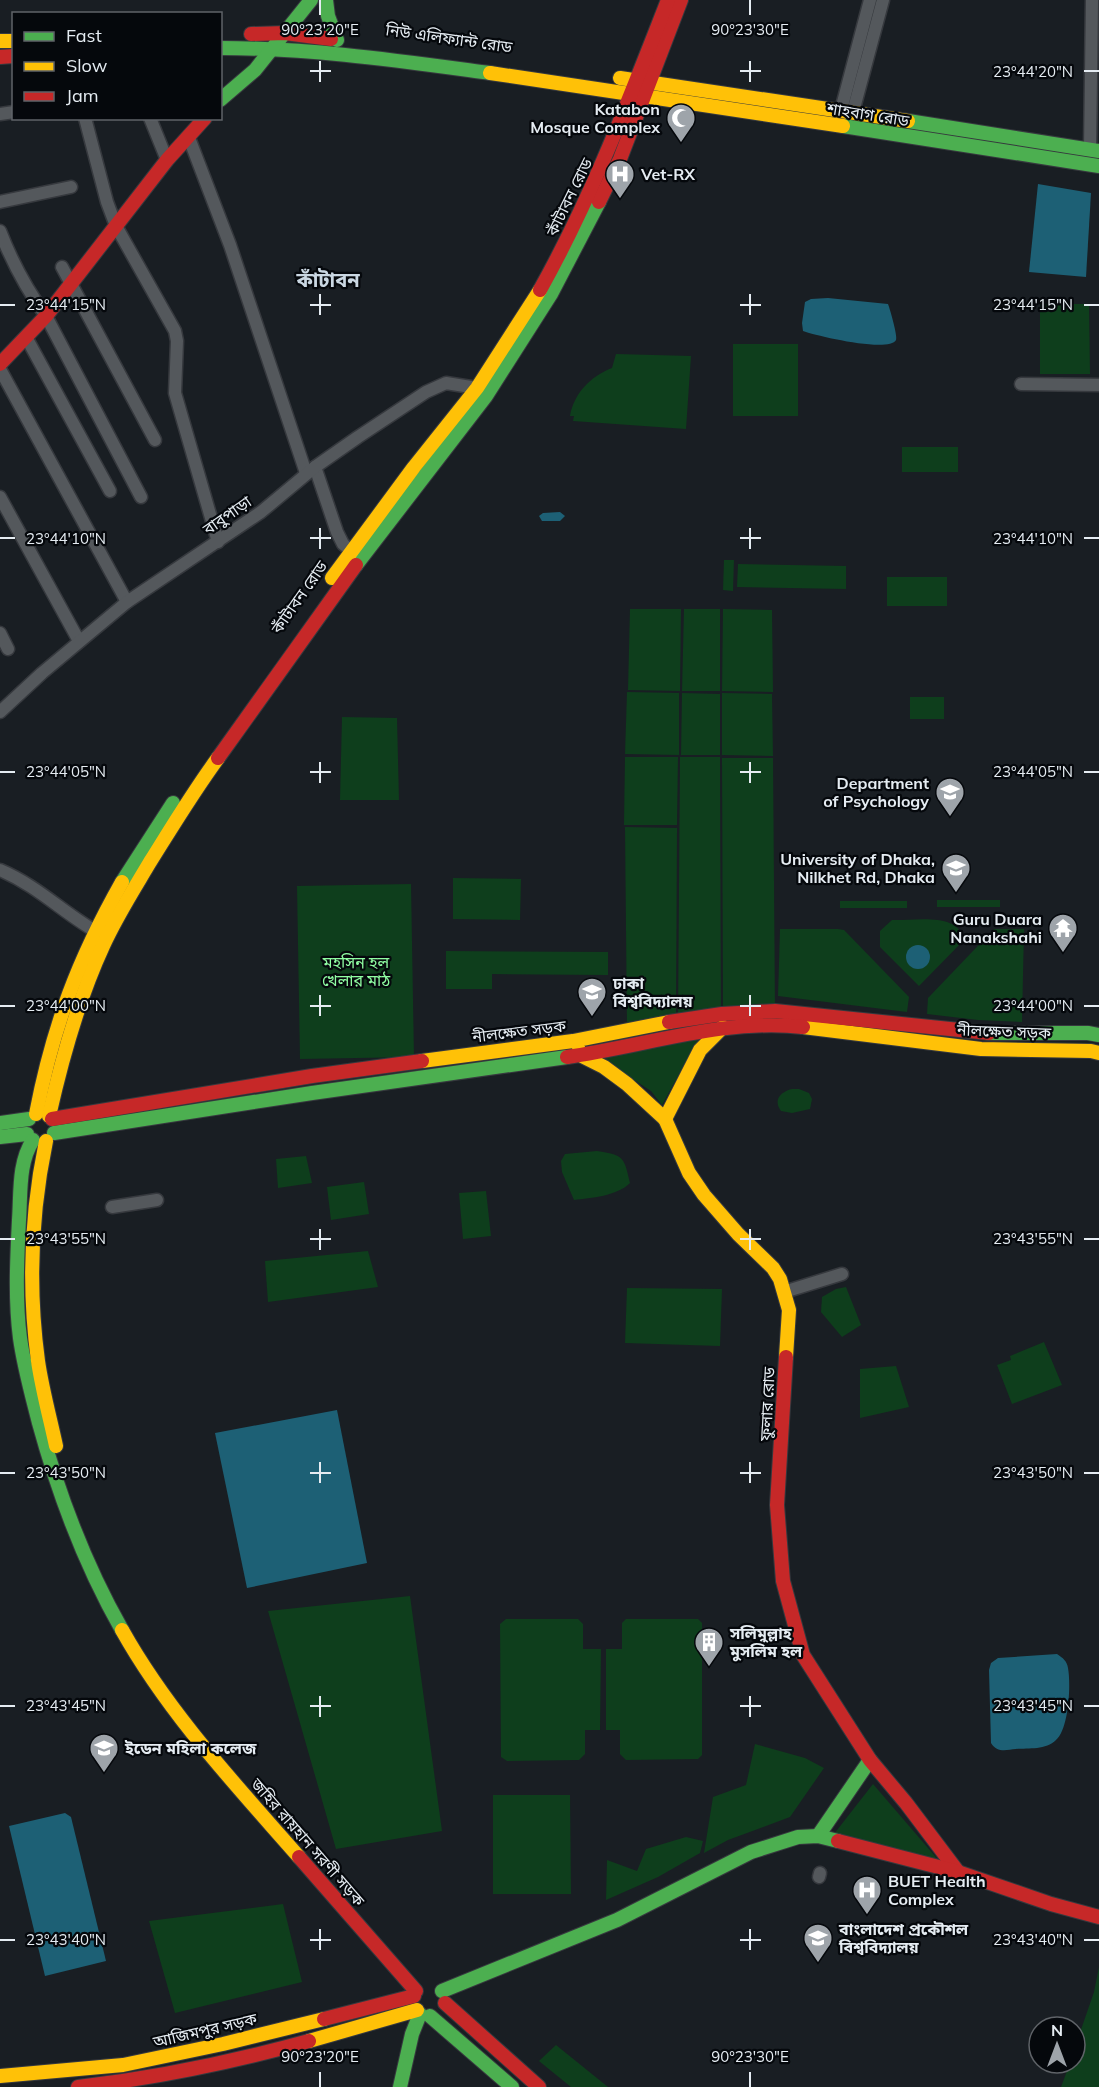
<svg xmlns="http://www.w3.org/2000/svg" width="1099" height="2087" font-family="Mulish,'Noto Sans Bengali',sans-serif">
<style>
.green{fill:#0e3e1c}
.water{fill:#1d6075}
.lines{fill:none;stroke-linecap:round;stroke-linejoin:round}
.street-casing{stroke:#36393e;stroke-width:15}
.fast-casing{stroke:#36393e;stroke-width:16}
.slow-casing{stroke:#36393e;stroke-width:16}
.jam-casing{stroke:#36393e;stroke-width:16}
.street{stroke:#54585c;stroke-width:12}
.fast{stroke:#4caf50;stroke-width:14}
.slow{stroke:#ffc107;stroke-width:14}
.jam{stroke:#c62828;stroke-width:14}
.ticks{fill:none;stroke:#e5ecf2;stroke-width:2}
.labels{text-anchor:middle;stroke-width:4.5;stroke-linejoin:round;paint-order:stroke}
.street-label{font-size:16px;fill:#e5ecf2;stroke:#05080c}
.poi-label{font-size:16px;font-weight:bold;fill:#e5ecf2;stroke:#05080c;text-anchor:start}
.park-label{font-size:16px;fill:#90fea3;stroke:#05080c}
.quarter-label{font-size:20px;font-weight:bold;fill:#cad7e2;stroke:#05080c}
.ticks-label{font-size:15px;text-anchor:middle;fill:#e5ecf2;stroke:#05080c;stroke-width:4.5;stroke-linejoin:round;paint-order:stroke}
</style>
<rect width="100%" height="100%" fill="#191e23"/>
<g class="green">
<polygon points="1040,304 1089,304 1090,374 1040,374"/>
<rect x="733" y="344" width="65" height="72"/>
<path d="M616,354L691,356L686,429L573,421L574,416H570C574,393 591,376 612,368Z"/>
<rect x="902" y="447" width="56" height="25"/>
<polygon points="724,560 734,560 733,591 723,590"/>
<polygon points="738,564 846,566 846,589 737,587"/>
<rect x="887" y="577" width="60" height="29"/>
<polygon points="630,609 681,609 680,691 628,690"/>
<polygon points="684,609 720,609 720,691 682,691"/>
<polygon points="723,609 772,610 773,692 722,691"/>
<polygon points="627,692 679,693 679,755 625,754"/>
<polygon points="682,693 720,694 720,755 681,755"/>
<polygon points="722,693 772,694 773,756 722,755"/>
<rect x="910" y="697" width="34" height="22"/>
<polygon points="342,717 397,718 399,800 340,800"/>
<polygon points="625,757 678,757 677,825 624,825"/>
<polygon points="680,757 720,757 721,1013 678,1019"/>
<polygon points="722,758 773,758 775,1010 723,1013"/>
<polygon points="625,827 677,828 676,1020 627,1029"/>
<polygon points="453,878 521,879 520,920 453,919"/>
<polygon points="411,884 414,1057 300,1059 297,886"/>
<rect x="937" y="900" width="63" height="7"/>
<rect x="840" y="901" width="67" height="7"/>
<path d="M892,920C913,921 961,911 963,941L919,986L880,947V931Z"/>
<polygon points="780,929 838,929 844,930 909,997 907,1012 778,996"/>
<polygon points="994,929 1024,929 1022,1022 978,1020 927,1014 928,998"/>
<polygon points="446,951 608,952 608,975 492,974 492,989 446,989"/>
<polygon points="699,1038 662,1105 651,1091 602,1059"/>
<path d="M792,1089H799L809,1093L812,1099L810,1109L792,1113L781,1111C773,1100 780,1092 792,1089Z"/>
<path d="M597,1151C624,1155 624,1157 630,1183C617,1196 591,1198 574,1200L562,1172L561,1161L565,1154Z"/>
<polygon points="306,1156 312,1183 278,1188 276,1159"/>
<polygon points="364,1182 369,1214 331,1220 327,1187"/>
<polygon points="486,1191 491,1236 463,1239 459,1193"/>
<polygon points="368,1251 378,1287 268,1302 265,1261"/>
<polygon points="846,1287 861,1325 842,1337 821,1312 822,1297 836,1289"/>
<polygon points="627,1288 722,1289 720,1346 625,1343"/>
<polygon points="1044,1342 1062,1385 1012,1404 997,1365 1011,1360 1010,1356"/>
<polygon points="896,1366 909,1407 860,1418 860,1369"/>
<polygon points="410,1596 442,1831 336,1849 268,1611"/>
<polygon points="506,1619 578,1619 583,1624 583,1649 601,1649 600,1730 585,1730 585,1754 579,1760 507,1761 501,1757 500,1624"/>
<polygon points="626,1619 698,1619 702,1623 702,1755 698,1759 626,1760 620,1754 620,1730 606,1730 606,1649 622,1649 622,1623"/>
<polygon points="755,1744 805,1758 824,1768 790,1817 728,1840 704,1853 713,1797 746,1785"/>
<polygon points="873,1784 940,1862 834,1834"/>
<polygon points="493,1795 570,1795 571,1894 493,1894"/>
<polygon points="686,1837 703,1841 700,1853 658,1877 606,1900 607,1860 637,1871 646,1849"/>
<polygon points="283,1904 302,1982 175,2013 149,1921"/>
<polygon points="1099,1967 1099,2087 1061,2087 1070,2063 1075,2063 1075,2047 1094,1992"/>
<polygon points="556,2045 608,2087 571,2087 539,2061"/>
</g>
<g class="water">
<polygon points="1038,184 1091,193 1086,277 1029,272"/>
<path d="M828,298L888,304C890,309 898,337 896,340C889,353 817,336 803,331L802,323L805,302L811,299Z"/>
<polygon points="560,512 565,516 560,521 542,521 539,516 543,513"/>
<circle cx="918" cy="957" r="12"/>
<polygon points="337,1410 367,1563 247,1588 215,1433"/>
<path d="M1057,1654C1063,1658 1067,1661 1068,1668C1071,1684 1069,1729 1056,1740C1046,1750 1029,1748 1016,1749C1006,1750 997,1753 991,1743L989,1670L991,1663L998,1658Z"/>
<polygon points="65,1813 71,1817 106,1961 45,1976 9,1826"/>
</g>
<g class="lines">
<g class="street-casing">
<g id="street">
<polyline points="841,110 870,0"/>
<polyline points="853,112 883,0"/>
<polyline points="0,114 14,112"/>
<polyline points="85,118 107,202 116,226 175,331 177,341 175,393 218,542"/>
<polyline points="150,118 167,160"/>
<polyline points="189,138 230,245 306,473"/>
<polyline points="1090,149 1092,0"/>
<polyline points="0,202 71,187"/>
<path d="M0,231C12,262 27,290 46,316L141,497"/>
<polyline points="62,267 155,440"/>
<polyline points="26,337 110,491"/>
<polyline points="0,369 127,602"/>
<polyline points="1021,384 1099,385"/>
<polyline points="315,467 337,532 343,544 357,556"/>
<polyline points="0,497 79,641"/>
<polyline points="0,633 8,649"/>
<polyline points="0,712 42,673 127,602 261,512 315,467 358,437 426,392 446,383 477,388 481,391"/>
<path d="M0,870C40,887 65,915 102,935"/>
<polyline points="112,1207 157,1200"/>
<polyline points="784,1292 842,1274"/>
<polyline points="819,1877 820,1873"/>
</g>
</g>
<g class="fast-casing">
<g id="fast">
<polyline points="326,0 328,16 337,40"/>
<path d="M220,48C311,48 400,61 490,73"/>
<polyline points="220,100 255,70 311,0"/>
<polyline points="908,121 1099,151"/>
<polyline points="843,126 1099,166"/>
<polyline points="356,565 486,396 551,294 599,202"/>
<polyline points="122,882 173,803"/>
<polyline points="989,1033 1088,1033 1099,1035"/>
<polyline points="0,1123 29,1119"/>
<polyline points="54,1133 312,1093 567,1057"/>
<polyline points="0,1137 27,1134"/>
<path d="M33,1140C18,1163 21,1193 19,1220C17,1259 15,1300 20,1338C24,1367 32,1395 39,1423C59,1496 85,1565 122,1630"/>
<polyline points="818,1836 870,1760"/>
<polyline points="442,1991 617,1920 751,1852 798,1837 818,1836 838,1841"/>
<polyline points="430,2016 512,2087"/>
<polyline points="400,2087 412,2034 420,2014"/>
</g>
</g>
<g class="slow-casing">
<g id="slow">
<polyline points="0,41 14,41"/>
<polyline points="490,73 843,126"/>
<polyline points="620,78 908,121"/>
<polyline points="332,578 414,467 477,388 540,290"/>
<polyline points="803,1027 981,1049 1091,1051 1099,1053"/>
<polyline points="579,1050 580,1055 604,1067 627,1084 665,1119 689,1173 704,1195 738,1234 773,1268 780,1279 789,1310 786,1357"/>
<polyline points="422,1061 573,1041 669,1022"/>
<path d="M36,1114C53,1026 78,960 122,882"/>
<path d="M49,1116C62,1058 78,1000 103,946C116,917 134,889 150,862C172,827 193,792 218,758"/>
<polyline points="665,1119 700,1050 723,1027"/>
<path d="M46,1141C31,1213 28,1287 38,1361C42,1389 50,1418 56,1446"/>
<path d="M122,1630C169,1714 236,1785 299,1857"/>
<polyline points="309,2041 417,2010"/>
<polyline points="0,2076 123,2065 223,2044 324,2019"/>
</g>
</g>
<g class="jam-casing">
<g id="jam">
<polyline points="251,34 285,33 331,39"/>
<polyline points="0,57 14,56"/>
<polyline points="599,202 620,159 681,0"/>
<path d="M540,290C592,197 629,99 668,0"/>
<polyline points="0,364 46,316 167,160 205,118"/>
<polyline points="218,758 356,565"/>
<polyline points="669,1022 722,1014 775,1011 989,1033"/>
<path d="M567,1057C645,1046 724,1018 803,1027"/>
<polyline points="52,1119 312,1076 422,1061"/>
<polyline points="786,1357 777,1505 783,1581 803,1655 870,1760 906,1803 958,1872"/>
<polyline points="838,1841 958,1872 1051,1904 1099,1917"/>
<polyline points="299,1857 416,1991"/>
<polyline points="445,2003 539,2087"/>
<polyline points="324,2019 414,1996"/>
<path d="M78,2087C156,2078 233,2062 309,2041"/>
</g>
</g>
<use href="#street" class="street"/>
<use href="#fast" class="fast"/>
<use href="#slow" class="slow"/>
<use href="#jam" class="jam"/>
</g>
<path class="ticks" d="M320,0V15M750,0V15M320,61V82M750,61V82M310,71H331M740,71H761M1084,71H1099M320,294V315M750,294V315M0,305H15M310,305H331M740,305H761M1084,305H1099M320,528V549M750,528V549M0,538H15M310,538H331M740,538H761M1084,538H1099M320,762V783M750,762V783M0,772H15M310,772H331M740,772H761M1084,772H1099M320,995V1016M750,995V1016M0,1006H15M310,1006H331M740,1006H761M1084,1006H1099M320,1229V1250M750,1229V1250M0,1239H15M310,1239H331M740,1239H761M1084,1239H1099M320,1462V1483M750,1462V1483M0,1473H15M310,1473H331M740,1473H761M1084,1473H1099M320,1696V1717M750,1696V1717M0,1706H15M310,1706H331M740,1706H761M1084,1706H1099M320,1929V1950M750,1929V1950M0,1940H15M310,1940H331M740,1940H761M1084,1940H1099M320,2072V2087M750,2072V2087"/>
<defs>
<g id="mosque-pin" transform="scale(1.5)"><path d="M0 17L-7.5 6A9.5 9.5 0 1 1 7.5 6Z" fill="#9ea4aa" stroke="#05080c"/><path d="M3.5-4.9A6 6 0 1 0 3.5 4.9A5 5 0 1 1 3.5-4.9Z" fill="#fff"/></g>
<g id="hospital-pin" transform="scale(1.5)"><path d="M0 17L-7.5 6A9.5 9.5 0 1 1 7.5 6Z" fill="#9ea4aa" stroke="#05080c"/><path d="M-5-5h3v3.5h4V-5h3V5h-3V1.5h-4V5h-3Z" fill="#fff"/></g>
<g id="university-pin" transform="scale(1.5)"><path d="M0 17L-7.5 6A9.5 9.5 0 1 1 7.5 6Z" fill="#9ea4aa" stroke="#05080c"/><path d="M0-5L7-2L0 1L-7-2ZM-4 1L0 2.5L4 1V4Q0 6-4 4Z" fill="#fff"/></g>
<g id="temple-pin" transform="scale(1.5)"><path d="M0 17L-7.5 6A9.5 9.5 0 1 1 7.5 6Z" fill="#9ea4aa" stroke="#05080c"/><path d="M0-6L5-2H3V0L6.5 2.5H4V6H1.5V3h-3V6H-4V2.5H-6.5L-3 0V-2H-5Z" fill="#fff"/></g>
<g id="building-pin" transform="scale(1.5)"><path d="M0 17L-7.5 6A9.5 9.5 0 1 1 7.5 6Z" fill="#9ea4aa" stroke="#05080c"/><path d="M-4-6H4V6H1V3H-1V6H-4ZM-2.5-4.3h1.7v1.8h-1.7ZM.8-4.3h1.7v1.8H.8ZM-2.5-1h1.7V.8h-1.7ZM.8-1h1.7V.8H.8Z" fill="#fff"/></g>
</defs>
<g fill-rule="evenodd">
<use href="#mosque-pin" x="681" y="118"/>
<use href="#hospital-pin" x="620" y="174"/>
<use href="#university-pin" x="950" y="792"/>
<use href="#university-pin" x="956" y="868"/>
<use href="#temple-pin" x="1063" y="928"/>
<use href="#university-pin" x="592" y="992"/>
<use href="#building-pin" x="709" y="1642"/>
<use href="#university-pin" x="104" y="1748"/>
<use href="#hospital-pin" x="867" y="1890"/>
<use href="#university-pin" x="818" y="1938"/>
</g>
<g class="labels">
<g class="street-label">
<text transform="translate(449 38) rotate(8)" y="6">নিউ এলিফ্যান্ট রোড</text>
<text transform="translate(868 114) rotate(9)" y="6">শাহবাগ রোড</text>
<text transform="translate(569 197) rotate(-64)" y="6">কাঁটাবন রোড</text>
<text transform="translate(227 515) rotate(-35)" y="6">বাবুপাড়া</text>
<text transform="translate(299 597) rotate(-55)" y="6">কাঁটাবন রোড</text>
<text transform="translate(519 1031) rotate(-7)" y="6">নীলক্ষেত সড়ক</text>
<text transform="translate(1004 1031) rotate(2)" y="6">নীলক্ষেত সড়ক</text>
<text transform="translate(767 1404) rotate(-87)" y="6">ফুলার রোড</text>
<text transform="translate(308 1842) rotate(49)" y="6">জহির রায়হান সরণী সড়ক</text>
<text transform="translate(205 2030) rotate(-13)" y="6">আজিমপুর সড়ক</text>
</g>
<g class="poi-label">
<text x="660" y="115" text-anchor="end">Katabon<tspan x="660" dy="18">Mosque Complex</tspan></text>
<text x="641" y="180">Vet-RX</text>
<text x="929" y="789" text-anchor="end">Department<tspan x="929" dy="18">of Psychology</tspan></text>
<text x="935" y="865" text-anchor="end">University of Dhaka,<tspan x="935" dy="18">Nilkhet Rd, Dhaka</tspan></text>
<text x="1042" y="925" text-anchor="end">Guru Duara<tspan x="1042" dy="18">Nanakshahi</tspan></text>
<text x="613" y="989">ঢাকা<tspan x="613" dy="18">বিশ্ববিদ্যালয়</tspan></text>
<text x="730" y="1639">সলিমুল্লাহ<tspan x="730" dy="18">মুসলিম হল</tspan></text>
<text x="125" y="1754">ইডেন মহিলা কলেজ</text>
<text x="888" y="1887">BUET Health<tspan x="888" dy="18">Complex</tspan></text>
<text x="839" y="1935">বাংলাদেশ প্রকৌশল<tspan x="839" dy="18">বিশ্ববিদ্যালয়</tspan></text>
</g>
<g class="park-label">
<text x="356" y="968">মহসিন হল<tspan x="356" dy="18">খেলার মাঠ</tspan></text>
</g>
<g class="quarter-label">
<text x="328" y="287">কাঁটাবন</text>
</g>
</g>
<g class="ticks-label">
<text x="320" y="35">90°23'20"E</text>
<text x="750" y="35">90°23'30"E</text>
<text x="1033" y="77">23°44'20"N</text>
<text x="66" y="310">23°44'15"N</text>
<text x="1033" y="310">23°44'15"N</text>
<text x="66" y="544">23°44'10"N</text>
<text x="1033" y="544">23°44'10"N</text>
<text x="66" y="777">23°44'05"N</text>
<text x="1033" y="777">23°44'05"N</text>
<text x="66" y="1011">23°44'00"N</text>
<text x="1033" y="1011">23°44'00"N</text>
<text x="66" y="1244">23°43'55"N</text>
<text x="1033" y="1244">23°43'55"N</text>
<text x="66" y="1478">23°43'50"N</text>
<text x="1033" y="1478">23°43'50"N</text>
<text x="66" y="1711">23°43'45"N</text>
<text x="1033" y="1711">23°43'45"N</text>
<text x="66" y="1945">23°43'40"N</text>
<text x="1033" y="1945">23°43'40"N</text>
<text x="320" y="2062">90°23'20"E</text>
<text x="750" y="2062">90°23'30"E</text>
</g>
<rect x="12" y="12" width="210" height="108" fill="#05080c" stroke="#5f6368" stroke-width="1.5"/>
<rect x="24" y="32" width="30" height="9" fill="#4caf50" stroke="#5f6368" stroke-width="1.5"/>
<text x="66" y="42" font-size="18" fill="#e5ecf2">Fast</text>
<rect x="24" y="62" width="30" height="9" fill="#ffc107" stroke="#5f6368" stroke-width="1.5"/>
<text x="66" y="72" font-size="18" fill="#e5ecf2">Slow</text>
<rect x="24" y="92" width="30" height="9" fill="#c62828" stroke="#5f6368" stroke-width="1.5"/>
<text x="66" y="102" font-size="18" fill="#e5ecf2">Jam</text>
<g transform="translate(1057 2045)"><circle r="28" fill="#05080c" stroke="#5f6368" stroke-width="1.5"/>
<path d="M0-4.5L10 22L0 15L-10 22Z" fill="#9ea4aa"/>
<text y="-9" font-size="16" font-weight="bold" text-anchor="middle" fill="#e5ecf2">N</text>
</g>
</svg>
